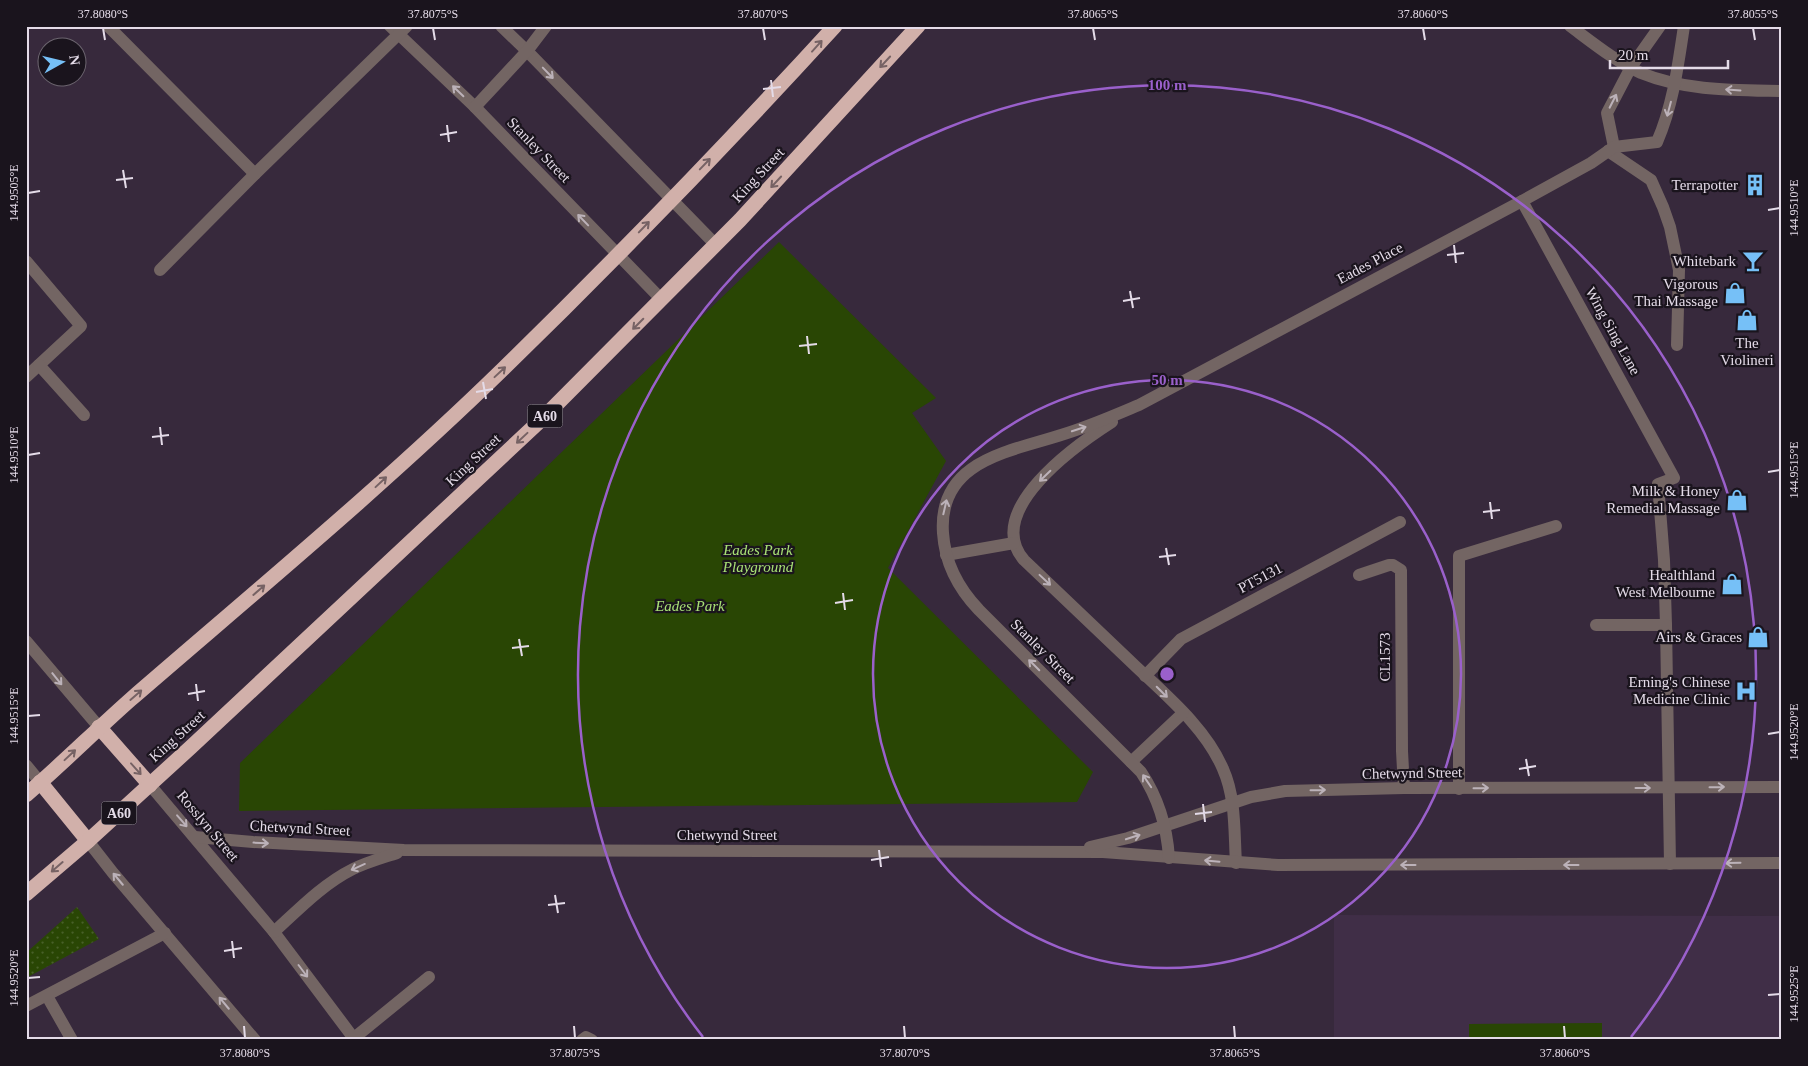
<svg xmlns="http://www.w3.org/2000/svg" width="1808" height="1066" font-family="'Times New Roman',serif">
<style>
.built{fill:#402e47}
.grass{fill:url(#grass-dots)}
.park{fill:#294604}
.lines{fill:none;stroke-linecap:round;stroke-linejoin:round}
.minor{stroke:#736563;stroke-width:12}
.highway{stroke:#d1b0aa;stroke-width:15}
.oneway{stroke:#766264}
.oneway2{stroke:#bcb2b9}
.ticks{fill:none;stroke:#e4dbe8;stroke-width:2}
.ring{fill:none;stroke:#9a60cb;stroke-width:2.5}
.labels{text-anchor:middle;stroke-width:4.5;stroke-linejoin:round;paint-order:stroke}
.shield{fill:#1a141d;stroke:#a79fab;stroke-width:1}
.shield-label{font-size:14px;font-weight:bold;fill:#e4dbe8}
.street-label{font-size:15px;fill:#e4dbe8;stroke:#1a141d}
.poi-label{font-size:15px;fill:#e4dbe8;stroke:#1a141d;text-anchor:end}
.park-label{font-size:15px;font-style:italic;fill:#a8e075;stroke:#1a141d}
.centre{fill:#9a60cb;stroke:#1a141d;stroke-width:2.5}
.ring-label{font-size:15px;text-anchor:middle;font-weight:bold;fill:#9a60cb;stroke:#1a141d;stroke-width:4.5;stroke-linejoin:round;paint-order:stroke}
.neatline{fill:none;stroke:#e4dbe8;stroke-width:2}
.ticks-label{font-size:12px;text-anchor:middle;fill:#e4dbe8}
</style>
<defs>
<pattern id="grass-dots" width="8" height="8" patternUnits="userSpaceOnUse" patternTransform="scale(1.25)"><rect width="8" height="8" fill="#294604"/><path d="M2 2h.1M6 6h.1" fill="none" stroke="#486029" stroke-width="1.8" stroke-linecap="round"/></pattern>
</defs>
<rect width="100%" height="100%" fill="#37293c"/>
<polygon class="built" points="1334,915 1782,916 1782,1040 1334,1040"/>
<polygon class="grass" points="77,907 99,939 26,978 26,953"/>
<g class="park">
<polygon points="779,242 936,398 912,413 946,461 888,568 1093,772 1077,802 239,811 240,763"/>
<polygon points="1602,1023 1602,1040 1469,1040 1469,1024"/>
</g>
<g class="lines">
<g class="minor">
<polyline points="108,26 255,174"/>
<polyline points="390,26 475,107 662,300"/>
<polyline points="501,26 527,51 716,245"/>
<path d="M1570,26C1593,43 1615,61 1641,73C1685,91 1735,90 1782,91"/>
<polyline points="475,107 527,51 546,26"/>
<polyline points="1614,147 1607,113 1631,67 1660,26"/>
<polyline points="1608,151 1651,180 1663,207 1670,227 1679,270 1677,345"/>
<polyline points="1522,201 1674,478 1658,484 1664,560 1666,625"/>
<polyline points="26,261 81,326 26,377"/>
<polyline points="160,270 255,174 407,26"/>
<polyline points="39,365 84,415"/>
<path d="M1112,422C1076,445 982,511 1024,560C1059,593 1094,627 1129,660C1162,692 1205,726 1223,769C1236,798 1234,832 1236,863"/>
<polyline points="946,555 1014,543"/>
<polyline points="1359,575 1389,565 1393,565 1401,570 1402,751 1404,788"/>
<polyline points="1596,625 1666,625 1670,864"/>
<polyline points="26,641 99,727"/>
<polyline points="1145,676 1181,639 1400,522"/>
<polyline points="1131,762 1183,713"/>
<polyline points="26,765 40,782"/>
<polyline points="150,785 274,932 355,1040"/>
<polyline points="1459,789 1459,556 1556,526"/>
<polyline points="195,837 253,842 404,850 1103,852 1278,865 1782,863"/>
<polyline points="88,841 113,873 255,1040"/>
<polyline points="1090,847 1128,838 1251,797 1285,791 1404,788 1782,787"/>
<path d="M1169,858C1167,826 1159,799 1141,772L979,610C958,588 945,564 943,533C938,461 1008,452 1061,435C1088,427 1113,416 1139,405L1522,201L1591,163L1614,147L1657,142C1673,105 1678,66 1684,26"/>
<path d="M274,932C299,909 323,884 353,869C367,862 382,858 397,853"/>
<polyline points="47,996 72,1040"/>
<polyline points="26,1006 165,933"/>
<polyline points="354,1038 429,977"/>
<polyline points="582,1040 586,1037 592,1040"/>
</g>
<g class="highway">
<polyline points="99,727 150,785"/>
<polyline points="40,782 88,841"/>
<path d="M26,795C62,764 95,731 130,700C256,591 384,485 503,369C617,258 728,143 835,26"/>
<polyline points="26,894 88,841 191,747 542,419 740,220 918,26"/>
</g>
</g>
<defs><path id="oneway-shaft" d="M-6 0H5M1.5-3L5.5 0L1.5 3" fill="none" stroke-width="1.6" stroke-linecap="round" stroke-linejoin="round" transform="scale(1.25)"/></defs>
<g class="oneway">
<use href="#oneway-shaft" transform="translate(817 46) rotate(-48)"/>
<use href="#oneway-shaft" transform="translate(885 62) rotate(133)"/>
<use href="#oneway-shaft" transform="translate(705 164) rotate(-46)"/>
<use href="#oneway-shaft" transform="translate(776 182) rotate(133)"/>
<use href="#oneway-shaft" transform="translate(644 227) rotate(-46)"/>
<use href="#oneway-shaft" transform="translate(638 324) rotate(135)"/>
<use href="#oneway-shaft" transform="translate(500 372) rotate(-43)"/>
<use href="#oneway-shaft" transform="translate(522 438) rotate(137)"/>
<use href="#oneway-shaft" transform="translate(381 482) rotate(-43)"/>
<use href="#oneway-shaft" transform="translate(259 590) rotate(-41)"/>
<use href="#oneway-shaft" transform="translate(136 695) rotate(-41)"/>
<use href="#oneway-shaft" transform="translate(70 755) rotate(-43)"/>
<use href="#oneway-shaft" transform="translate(136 769) rotate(48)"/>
<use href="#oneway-shaft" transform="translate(57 867) rotate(139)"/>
</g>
<g class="oneway2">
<use href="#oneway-shaft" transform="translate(548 73) rotate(46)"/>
<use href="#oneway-shaft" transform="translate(1733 90) rotate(-176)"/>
<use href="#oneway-shaft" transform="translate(458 91) rotate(-136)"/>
<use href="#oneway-shaft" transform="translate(1613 101) rotate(-63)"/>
<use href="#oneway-shaft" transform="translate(1669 109) rotate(105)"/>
<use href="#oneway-shaft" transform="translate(583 220) rotate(-134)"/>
<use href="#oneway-shaft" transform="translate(1079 429) rotate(-18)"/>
<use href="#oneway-shaft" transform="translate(1045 476) rotate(136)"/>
<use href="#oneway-shaft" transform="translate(945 507) rotate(-77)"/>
<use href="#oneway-shaft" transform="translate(1045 580) rotate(43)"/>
<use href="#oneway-shaft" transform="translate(1034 665) rotate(-135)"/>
<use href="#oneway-shaft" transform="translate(57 679) rotate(51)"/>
<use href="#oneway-shaft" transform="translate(1162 692) rotate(45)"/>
<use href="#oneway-shaft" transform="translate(1147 781) rotate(-124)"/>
<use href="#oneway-shaft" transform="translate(1717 787) rotate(-1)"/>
<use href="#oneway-shaft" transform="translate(1481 788) rotate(-1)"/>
<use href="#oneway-shaft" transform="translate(1643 788)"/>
<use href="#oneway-shaft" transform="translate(1318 790) rotate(-1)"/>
<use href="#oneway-shaft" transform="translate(182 821) rotate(49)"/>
<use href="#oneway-shaft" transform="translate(1133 837) rotate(-18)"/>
<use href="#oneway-shaft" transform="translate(261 843) rotate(3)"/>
<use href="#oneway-shaft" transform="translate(1212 861) rotate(-175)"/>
<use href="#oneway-shaft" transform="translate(1733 863) rotate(179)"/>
<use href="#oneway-shaft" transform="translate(1408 865) rotate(180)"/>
<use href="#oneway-shaft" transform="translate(1571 865) rotate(180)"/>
<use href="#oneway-shaft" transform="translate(358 867) rotate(156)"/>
<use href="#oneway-shaft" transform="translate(118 879) rotate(-130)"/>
<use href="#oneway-shaft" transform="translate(303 971) rotate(53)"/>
<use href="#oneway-shaft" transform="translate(224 1003) rotate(-130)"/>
</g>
<path class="ticks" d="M103,28L105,40M433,28L435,40M763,28L765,40M1093,28L1095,40M1423,28L1425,40M1753,28L1755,40M771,80L773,97M763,89L781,87M447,125L449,142M440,135L457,132M123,170L126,188M116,180L133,178M28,193L40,191M1768,210L1780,208M1454,245L1456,263M1447,255L1464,253M1130,291L1133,308M1123,301L1140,298M807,336L809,354M799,346L817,344M483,382L486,399M476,392L493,389M160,427L162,445M152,437L169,435M28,455L40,453M1768,472L1780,470M1490,502L1492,519M1483,512L1500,510M1166,548L1169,565M1159,557L1176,555M843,593L845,610M835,603L853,600M519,639L522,656M512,648L529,646M196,684L198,701M188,694L205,691M28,716L40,715M1768,734L1780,732M1526,759L1529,776M1519,769L1536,766M1203,804L1205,822M1195,814L1212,812M879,850L881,867M871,860L889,857M555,895L558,913M548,905L565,903M232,941L234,958M224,951L242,948M28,978L40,977M1768,995L1780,994M244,1026L245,1038M574,1026L575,1038M904,1026L905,1038M1234,1026L1235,1038M1564,1026L1565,1038"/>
<g class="ring">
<circle cx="1167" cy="674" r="294"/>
<path d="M703 1037A589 589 0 1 1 1631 1037"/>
</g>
<defs>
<g id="building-bare" transform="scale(1.725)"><path d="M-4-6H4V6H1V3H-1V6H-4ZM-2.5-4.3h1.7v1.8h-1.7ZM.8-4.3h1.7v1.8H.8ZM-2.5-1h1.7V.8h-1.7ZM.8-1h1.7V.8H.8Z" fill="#76c0f7" stroke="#1a141d" stroke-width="2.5" paint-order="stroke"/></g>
<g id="bar-bare" transform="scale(1.725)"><path d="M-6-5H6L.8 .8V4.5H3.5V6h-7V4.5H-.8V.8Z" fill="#76c0f7" stroke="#1a141d" stroke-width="2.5" paint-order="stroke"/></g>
<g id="shop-bare" transform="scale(1.725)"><path d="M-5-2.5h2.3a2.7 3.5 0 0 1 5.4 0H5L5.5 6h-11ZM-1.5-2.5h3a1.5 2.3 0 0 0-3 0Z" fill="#76c0f7" stroke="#1a141d" stroke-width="2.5" paint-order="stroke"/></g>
<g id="hospital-bare" transform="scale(1.725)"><path d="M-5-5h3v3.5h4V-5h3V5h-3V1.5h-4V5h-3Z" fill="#76c0f7" stroke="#1a141d" stroke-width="2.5" paint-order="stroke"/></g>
</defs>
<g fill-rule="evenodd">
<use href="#building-bare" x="1755" y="185"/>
<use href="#bar-bare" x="1753" y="261"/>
<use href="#shop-bare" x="1735" y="293"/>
<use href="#shop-bare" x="1747" y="320"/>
<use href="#shop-bare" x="1737" y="500"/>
<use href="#shop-bare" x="1732" y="584"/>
<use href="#shop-bare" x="1758" y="637"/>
<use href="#hospital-bare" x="1746" y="691"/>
</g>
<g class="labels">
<g class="shield">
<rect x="527.5" y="404.5" width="35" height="23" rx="4"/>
<rect x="101.5" y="801.5" width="35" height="23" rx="4"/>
</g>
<g class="shield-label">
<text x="545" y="421">A60</text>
<text x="119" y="818">A60</text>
</g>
<g class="street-label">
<text transform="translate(539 150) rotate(46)" y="5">Stanley Street</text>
<text transform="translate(758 175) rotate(-47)" y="5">King Street</text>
<text transform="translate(1370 263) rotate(-28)" y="5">Eades Place</text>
<text transform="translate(1613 331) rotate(61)" y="5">Wing Sing Lane</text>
<text transform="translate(473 460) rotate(-43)" y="5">King Street</text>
<text transform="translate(1260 578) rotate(-28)" y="5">PT5131</text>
<text transform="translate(1043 651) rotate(45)" y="5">Stanley Street</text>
<text transform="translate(1385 657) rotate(-90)" y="5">CL1573</text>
<text transform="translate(177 736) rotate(-42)" y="5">King Street</text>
<text transform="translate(1412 773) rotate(-1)" y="5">Chetwynd Street</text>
<text transform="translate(208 826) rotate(50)" y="5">Rosslyn Street</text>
<text transform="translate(300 828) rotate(3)" y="5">Chetwynd Street</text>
<text x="727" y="840">Chetwynd Street</text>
</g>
<g class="poi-label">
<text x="1738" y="190">Terrapotter</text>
<text x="1736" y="266">Whitebark</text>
<text x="1718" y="289">Vigorous<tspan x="1718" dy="17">Thai Massage</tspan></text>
<text x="1747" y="348" text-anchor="middle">The<tspan x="1747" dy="17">Violineri</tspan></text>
<text x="1720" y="496">Milk &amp; Honey<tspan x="1720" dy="17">Remedial Massage</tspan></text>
<text x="1715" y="580">Healthland<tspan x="1715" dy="17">West Melbourne</tspan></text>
<text x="1742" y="642">Airs &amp; Graces</text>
<text x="1730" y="687">Erning's Chinese<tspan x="1730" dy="17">Medicine Clinic</tspan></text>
</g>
<g class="park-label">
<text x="758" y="555">Eades Park<tspan x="758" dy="17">Playground</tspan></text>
<text x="690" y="611">Eades Park</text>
</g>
</g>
<circle cx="1167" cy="674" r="8" class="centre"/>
<g class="ring-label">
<text x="1167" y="90">100 m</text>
<text x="1167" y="385">50 m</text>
</g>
<rect width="1808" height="1066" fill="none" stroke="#1a141d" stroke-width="55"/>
<g transform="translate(62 62) rotate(82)"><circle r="24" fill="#1a141d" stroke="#6b646e"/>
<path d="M0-4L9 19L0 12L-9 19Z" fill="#76c0f7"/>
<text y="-8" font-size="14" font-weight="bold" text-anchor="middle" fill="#e4dbe8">N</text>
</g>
<path d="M1610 60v8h118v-8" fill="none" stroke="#e4dbe8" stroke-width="2.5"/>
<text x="1618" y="60" font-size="15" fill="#e4dbe8" stroke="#1a141d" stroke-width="4" paint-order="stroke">20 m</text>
<rect x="28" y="28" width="1752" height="1010" class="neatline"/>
<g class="ticks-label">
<text x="103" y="18">37.8080°S</text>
<text x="433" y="18">37.8075°S</text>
<text x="763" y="18">37.8070°S</text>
<text x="1093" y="18">37.8065°S</text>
<text x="1423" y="18">37.8060°S</text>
<text x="1753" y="18">37.8055°S</text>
<text transform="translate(14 193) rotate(-90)" y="4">144.9505°E</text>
<text transform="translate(1794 208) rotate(-90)" y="4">144.9510°E</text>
<text transform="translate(14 455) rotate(-90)" y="4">144.9510°E</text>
<text transform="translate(1794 470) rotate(-90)" y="4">144.9515°E</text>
<text transform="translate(14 716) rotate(-90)" y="4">144.9515°E</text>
<text transform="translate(1794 732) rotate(-90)" y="4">144.9520°E</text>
<text transform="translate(14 978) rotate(-90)" y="4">144.9520°E</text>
<text transform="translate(1794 994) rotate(-90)" y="4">144.9525°E</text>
<text x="245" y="1057">37.8080°S</text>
<text x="575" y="1057">37.8075°S</text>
<text x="905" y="1057">37.8070°S</text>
<text x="1235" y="1057">37.8065°S</text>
<text x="1565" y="1057">37.8060°S</text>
</g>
</svg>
